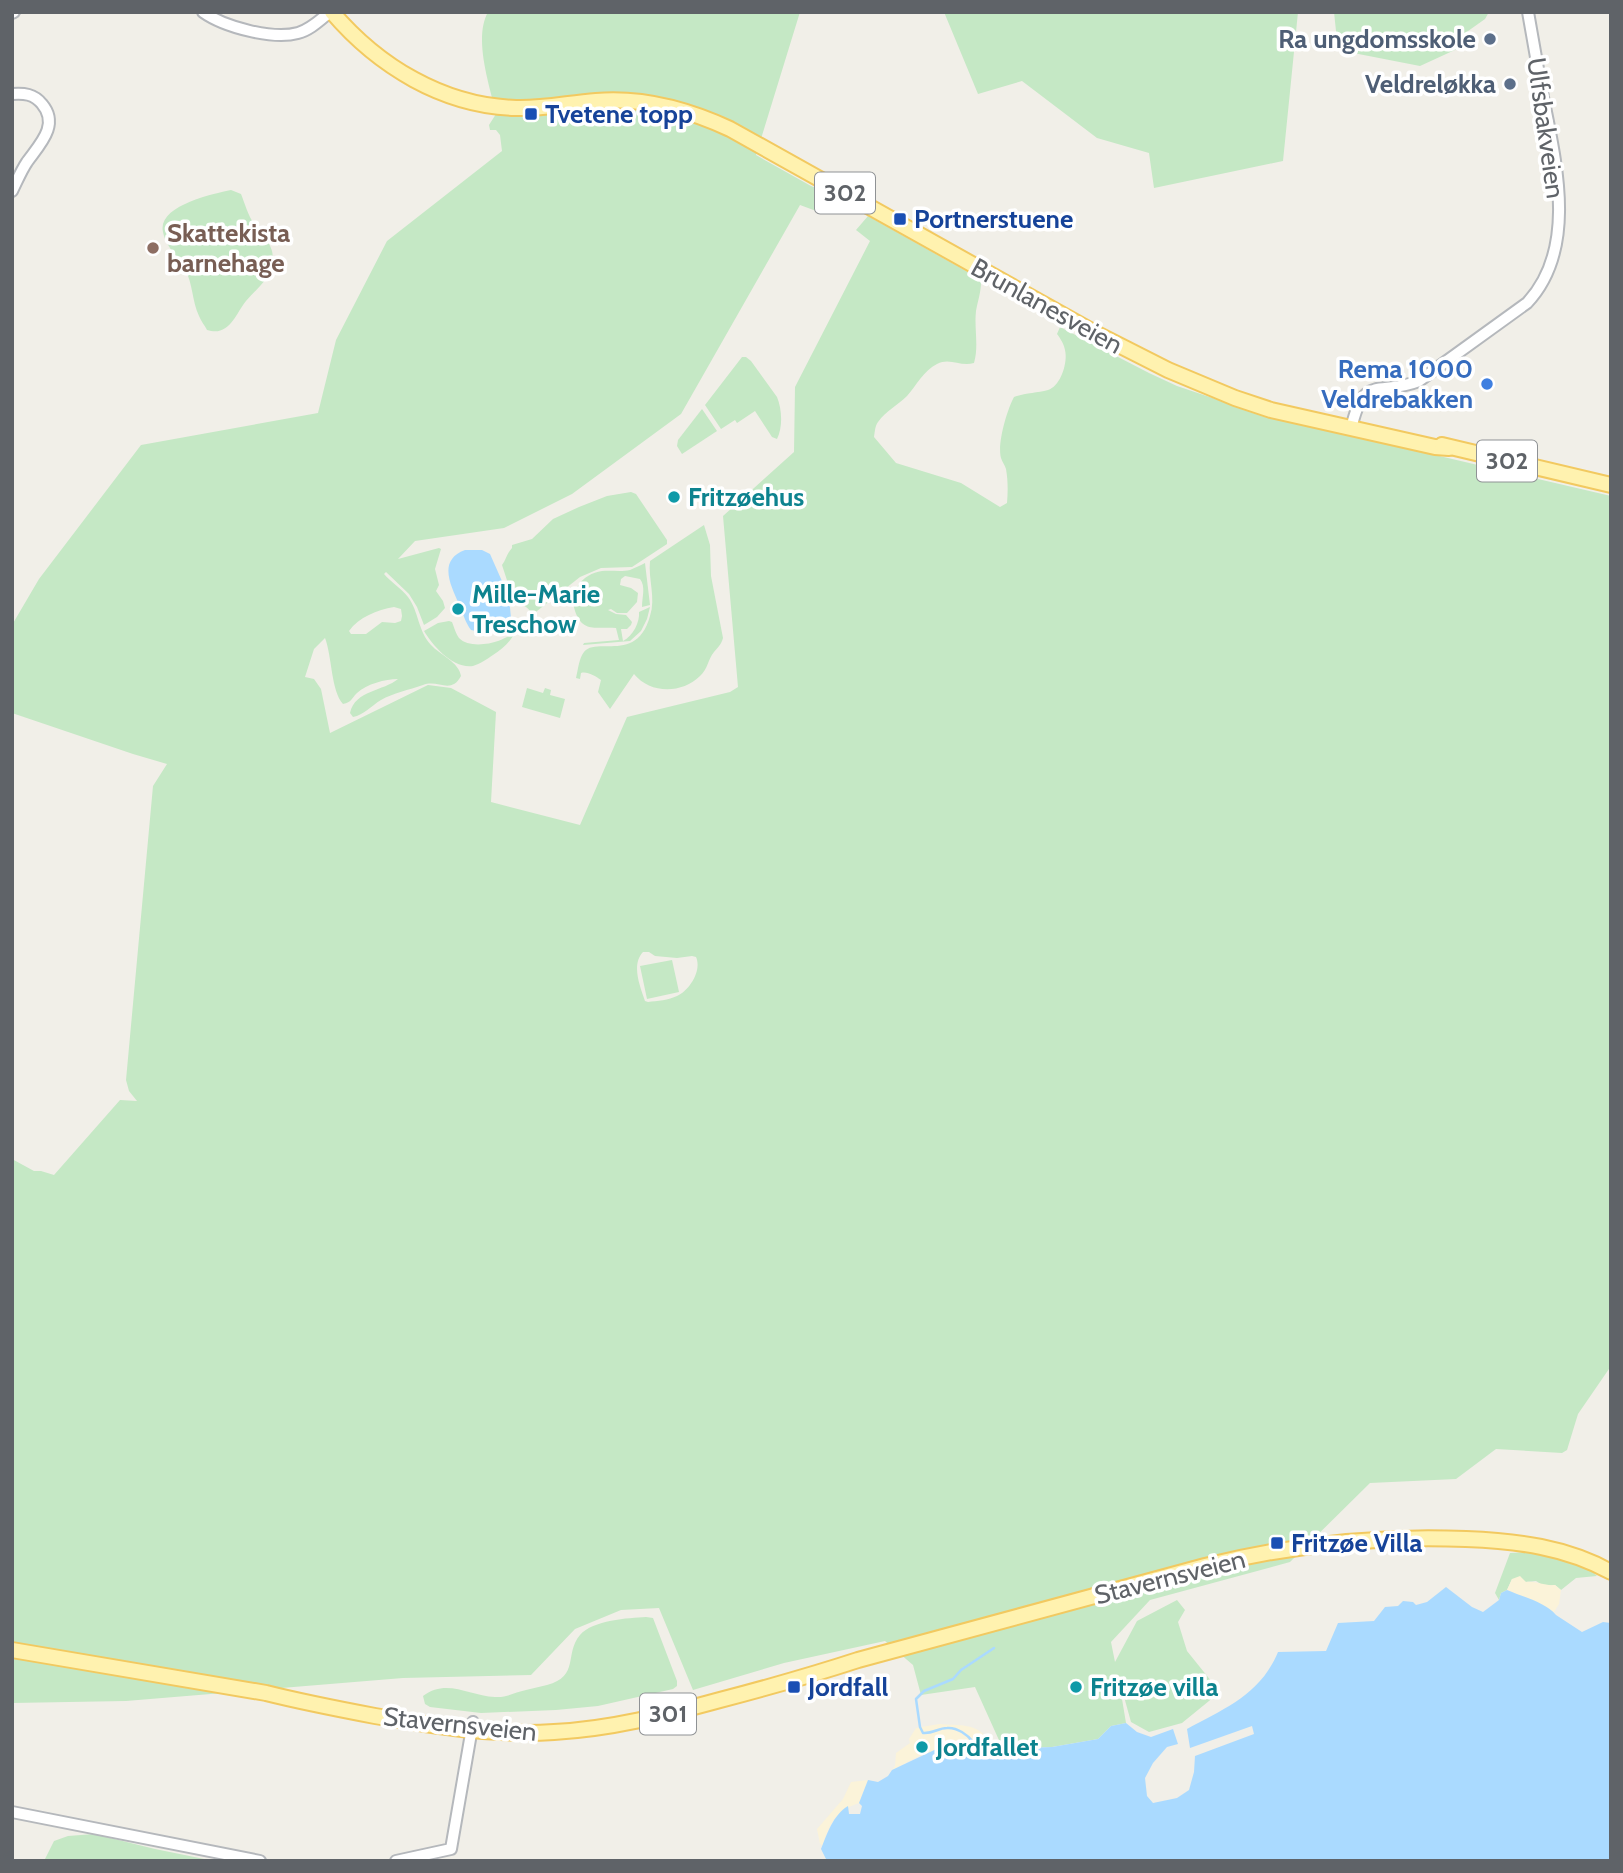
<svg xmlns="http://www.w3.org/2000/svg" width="1623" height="1873" font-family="Cabin,sans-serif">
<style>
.green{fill:#c5e8c5;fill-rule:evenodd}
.sand{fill:#fbf3d9}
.water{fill:#aadaff}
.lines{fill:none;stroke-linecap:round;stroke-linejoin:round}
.stream{stroke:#aadaff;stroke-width:2.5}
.minor-casing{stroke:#b5b8bc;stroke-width:14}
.major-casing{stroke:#f2c960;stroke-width:18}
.minor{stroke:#fff;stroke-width:10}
.major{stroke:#fff2af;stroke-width:14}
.service-dot{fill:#5c6f8a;stroke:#fff;stroke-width:2.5}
.transit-dot{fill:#1a4fb4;stroke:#fff;stroke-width:2.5}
.education-dot{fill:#8d6e63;stroke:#fff;stroke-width:2.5}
.shop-dot{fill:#3f7fe0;stroke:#fff;stroke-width:2.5}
.culture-dot{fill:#0f9aa8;stroke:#fff;stroke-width:2.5}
.labels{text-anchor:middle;stroke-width:7;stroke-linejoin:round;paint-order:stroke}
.shield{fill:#fff;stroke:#8f9295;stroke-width:2}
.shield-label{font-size:24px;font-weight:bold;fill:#5f6368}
.service-label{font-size:26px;font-weight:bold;fill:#4e5e75;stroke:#fff;text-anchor:end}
.transit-label{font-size:26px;font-weight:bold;fill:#164399;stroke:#fff;text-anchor:start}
.street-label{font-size:26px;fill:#5f6368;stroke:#fff}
.education-label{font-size:26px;font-weight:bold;fill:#785e54;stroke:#fff;text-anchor:start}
.shop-label{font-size:26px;font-weight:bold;fill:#366cbe;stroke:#fff;text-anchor:end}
.culture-label{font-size:26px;font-weight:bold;fill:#0d838f;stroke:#fff;text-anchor:start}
</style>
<rect width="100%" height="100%" fill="#f1efe8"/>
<g class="green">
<path d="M488,12H800L756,155L811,186L828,193C830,203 828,208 819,212L800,205L681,414L572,494L504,528L415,541L398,559L439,548L441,549L435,569L439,585L436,591L443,601L445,608L437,617L424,625L417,607L409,594L386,572L384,574C391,582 401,588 408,597C419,612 418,631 431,645C440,655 459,662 461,676C451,695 438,679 423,685C409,690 393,693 381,700C371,706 364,715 353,717L350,713C355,690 384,691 398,679C385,679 367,684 357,693C351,699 352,702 343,704C331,691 332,656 325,638L314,649L305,677L314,679L321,689L330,733L428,685L451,688L496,712L491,802L580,825L627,717L730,692L738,687L723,516L794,452L795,387L870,241L856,230L868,216L975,276L981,282C981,292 978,300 976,311C974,328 979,346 974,363C960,367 950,357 937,364C924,370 916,386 907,396C898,405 886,411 878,422C875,426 875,431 874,437L896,463L961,483L1000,507L1007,503C1008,492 1008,480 1006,469C1005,465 1002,462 1001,458C997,444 1007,410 1014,397C1025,393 1037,393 1048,390C1061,386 1068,362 1065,350C1064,344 1060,338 1057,334L1060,327L1149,373L1177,386L1242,408L1311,426L1611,496V1366L1578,1414L1567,1450L1562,1453L1496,1449L1456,1479L1370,1483L1290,1562L1150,1600L1111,1642L1115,1662L1137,1621L1177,1600L1185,1610L1178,1622L1187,1651L1220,1692L1182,1723L1149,1732L1131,1722L1118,1675L1126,1723L1111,1726L1098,1739L1052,1747L1003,1749L975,1687L921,1695L913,1665L885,1641L784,1663L693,1690L659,1608L621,1610L575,1629L531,1675L403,1678L126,1701L12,1703V1159L34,1171H41L54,1175L120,1100L137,1101L129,1091L126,1080L153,786L167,764L133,754L12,713V625L39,579L141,445L318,413L336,340L387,241L502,151L500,135L496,130H490L489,125L496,114C490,86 473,39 488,12ZM394,607L401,609L402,616L401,621L395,623L382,622L366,634H351L349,631C359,617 377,610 394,607ZM643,952H649L655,956L677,958L692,956L696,957C702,970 690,990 677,996C669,1000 657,1001 648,1002L645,1001C640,986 631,965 643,952Z"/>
<polygon points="944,12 1298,12 1283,161 1154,188 1149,153 1097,138 1022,81 978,94"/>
<polygon points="1334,12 1489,12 1485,19 1461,36 1457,49 1420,66 1338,50"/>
<path d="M231,190L241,194C245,204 248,215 254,224C260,232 269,240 272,251C277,274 259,286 246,301C235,315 229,337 207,330C205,326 201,321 199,316C192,301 193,284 185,269C178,257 166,247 163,232C157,206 212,194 231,190Z"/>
<path d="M742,357H746L751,361L777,397C782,409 783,427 777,439L772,437L755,411L737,423L735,420L721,429L705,405Z"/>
<polygon points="702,409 717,431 682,454 677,446 678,440"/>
<path d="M631,492L636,494L667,540V544L632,567L601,568L580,577L532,615C529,607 523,604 515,605L502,565C506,560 506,555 512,548V545L532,539L553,519L579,507L607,496Z"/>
<path d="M704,525L710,545L711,576L723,638C721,645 718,647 714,652C708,659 708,669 700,676C682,694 650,694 634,674L610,709L598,692L601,680C595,676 587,671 581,673L580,679L576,678C578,670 579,658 584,652C596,636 637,664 650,616C656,598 648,579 650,561Z"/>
<path d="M645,563L650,605L642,607C642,597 646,587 640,579L625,576L621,579L620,585L631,588L638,593L637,602L627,613H617L611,609L608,610L616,614L626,615L632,622L631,625L627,629H621L623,641C633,636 640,622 639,612L650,607L647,619L641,631L630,641L583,645L584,643L619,640L616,628C597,626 583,634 575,611C569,591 582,574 602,571C611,570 621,572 630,570C635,568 641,565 645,563Z"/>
<path d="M449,621L452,622C454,627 456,634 459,638C467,647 487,645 498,641C504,639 507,636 513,636C508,644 501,650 493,655C487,659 480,664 473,666C453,669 433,646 424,631L438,623Z"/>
<polygon points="527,688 543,693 545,688 551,690 550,695 565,699 560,718 522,707"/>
<polygon points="672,960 679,992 647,999 640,966"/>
<path d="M1529,1552C1549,1557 1583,1561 1597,1576L1576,1578L1561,1590L1555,1585L1544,1586L1536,1581L1525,1582L1512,1579L1507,1590L1501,1593L1499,1600L1495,1593L1510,1553Z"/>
<path d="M646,1617L653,1618L677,1681V1686L673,1689L598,1706L556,1710L481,1713L430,1707L425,1704L423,1696C447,1678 469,1696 495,1697C507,1698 515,1692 526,1690C533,1688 540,1687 547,1685C580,1676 564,1654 580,1635C593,1620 628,1618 646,1617Z"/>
<polygon points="94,1834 155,1849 214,1861 44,1861 54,1841 68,1836"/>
</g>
<g class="sand">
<path d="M1520,1576L1526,1582C1537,1581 1544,1586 1555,1585L1561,1590L1559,1604L1554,1612L1539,1604L1507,1590L1512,1579Z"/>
<path d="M939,1724C959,1726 977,1722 989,1741L974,1746L973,1742L921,1755L892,1770L895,1766L896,1753L910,1743L909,1739L916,1728Z"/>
<path d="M868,1780L859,1803C837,1810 829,1823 823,1846L820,1844L817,1829L843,1799L851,1782Z"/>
</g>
<g class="water">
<path d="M465,550H482L490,554L509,597L511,618C501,629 485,634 471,630C465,622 463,613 459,604C450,584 438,560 465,550Z"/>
<path d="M1446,1587L1472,1607L1483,1612L1499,1600L1501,1593L1507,1590C1523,1597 1545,1602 1556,1615L1582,1632L1603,1622L1611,1623V1861H827L821,1849C827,1834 833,1815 848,1806L849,1814H860L862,1806L859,1803L868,1780L878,1782L888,1776L892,1770L947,1744L973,1742L974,1746L972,1754L976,1758L991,1759L1003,1749L1052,1747L1098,1739L1111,1726L1126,1723L1137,1732L1151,1737L1173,1729L1178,1744L1167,1747L1153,1763L1145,1778L1147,1796L1153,1803L1177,1798L1189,1790L1194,1772L1195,1756L1254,1734L1252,1726L1190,1748L1187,1729C1225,1708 1260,1695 1278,1652L1326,1651L1338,1623L1374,1621L1385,1607L1398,1606L1403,1601L1413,1602L1416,1605L1427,1602Z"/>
</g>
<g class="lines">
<path class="stream" d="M973,1742C968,1735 957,1727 947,1728C938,1728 933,1734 923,1733L920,1727L916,1699L924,1691L953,1679L961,1670L994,1648"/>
<g class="minor-casing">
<g id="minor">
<path d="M203,12C224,27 273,40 298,33C310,30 320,20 330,12"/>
<polyline points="12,13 14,12"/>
<path d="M12,94C24,93 34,94 42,104C60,125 39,145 27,162C21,171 17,181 12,191"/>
<path d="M1351,429C1364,372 1378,397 1419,381L1527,303C1578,249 1556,162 1543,97C1538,69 1533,41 1528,12"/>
<polyline points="12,1812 260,1861"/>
<polyline points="396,1861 451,1849 473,1722"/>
</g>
</g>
<g class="major-casing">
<g id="major">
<path d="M332,12C378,66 443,106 516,108C542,109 569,103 596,101C643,97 687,109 730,129L1097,334L1168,370L1235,398L1271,410L1435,447L1449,448"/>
<polyline points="1442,445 1611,485"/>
<path d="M12,1650L266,1693C302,1702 338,1709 375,1716C434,1726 493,1736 554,1732C611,1729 665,1715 720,1700C766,1688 812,1675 858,1660L1205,1566C1291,1545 1377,1535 1466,1539C1517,1541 1566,1547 1611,1572"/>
</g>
</g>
<use href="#minor" class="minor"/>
<use href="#major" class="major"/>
</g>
<g class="service-dot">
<circle cx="1490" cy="39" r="7"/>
<circle cx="1510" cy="84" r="7"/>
</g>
<g class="transit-dot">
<rect x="524" y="107" width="14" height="14" rx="3.5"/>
<rect x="893" y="212" width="14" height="14" rx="3.5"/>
<rect x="1270" y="1536" width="14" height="14" rx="3.5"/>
<rect x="787" y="1680" width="14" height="14" rx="3.5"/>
</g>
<circle class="education-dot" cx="153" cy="248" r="7"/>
<circle class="shop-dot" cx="1487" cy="384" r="7"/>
<g class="culture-dot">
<circle cx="674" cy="497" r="7"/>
<circle cx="458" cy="609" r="7"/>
<circle cx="1076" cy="1687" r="7"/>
<circle cx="922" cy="1747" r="7"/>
</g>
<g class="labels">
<g class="shield">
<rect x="815" y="172.5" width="60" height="41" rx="5"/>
<rect x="1477" y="440.5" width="60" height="41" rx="5"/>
<rect x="640" y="1693.5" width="56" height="41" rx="5"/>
</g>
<g class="shield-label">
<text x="845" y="201">302</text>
<text x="1507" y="469">302</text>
<text x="668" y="1722">301</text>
</g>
<g class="service-label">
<text x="1476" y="48">Ra ungdomsskole</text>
<text x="1496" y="93">Veldreløkka</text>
</g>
<g class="transit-label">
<text x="545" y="123">Tvetene topp</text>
<text x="914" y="228">Portnerstuene</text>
<text x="1291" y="1552">Fritzøe Villa</text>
<text x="808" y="1696">Jordfall</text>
</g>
<g class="street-label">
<text transform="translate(1546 128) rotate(82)" y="9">Ulfsbakveien</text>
<text transform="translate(1047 306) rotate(29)" y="9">Brunlanesveien</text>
<text transform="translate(1170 1577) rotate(-14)" y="9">Stavernsveien</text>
<text transform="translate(460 1724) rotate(6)" y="9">Stavernsveien</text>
</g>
<g class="education-label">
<text x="167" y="242">Skattekista<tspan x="167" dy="30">barnehage</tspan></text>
</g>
<g class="shop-label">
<text x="1473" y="378">Rema 1000<tspan x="1473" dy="30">Veldrebakken</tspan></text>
</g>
<g class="culture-label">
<text x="688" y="506">Fritzøehus</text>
<text x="472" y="603">Mille-Marie<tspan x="472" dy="30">Treschow</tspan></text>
<text x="1090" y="1696">Fritzøe villa</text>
<text x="936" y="1756">Jordfallet</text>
</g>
</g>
<rect width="1623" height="1873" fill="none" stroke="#5f6368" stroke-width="28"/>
</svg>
